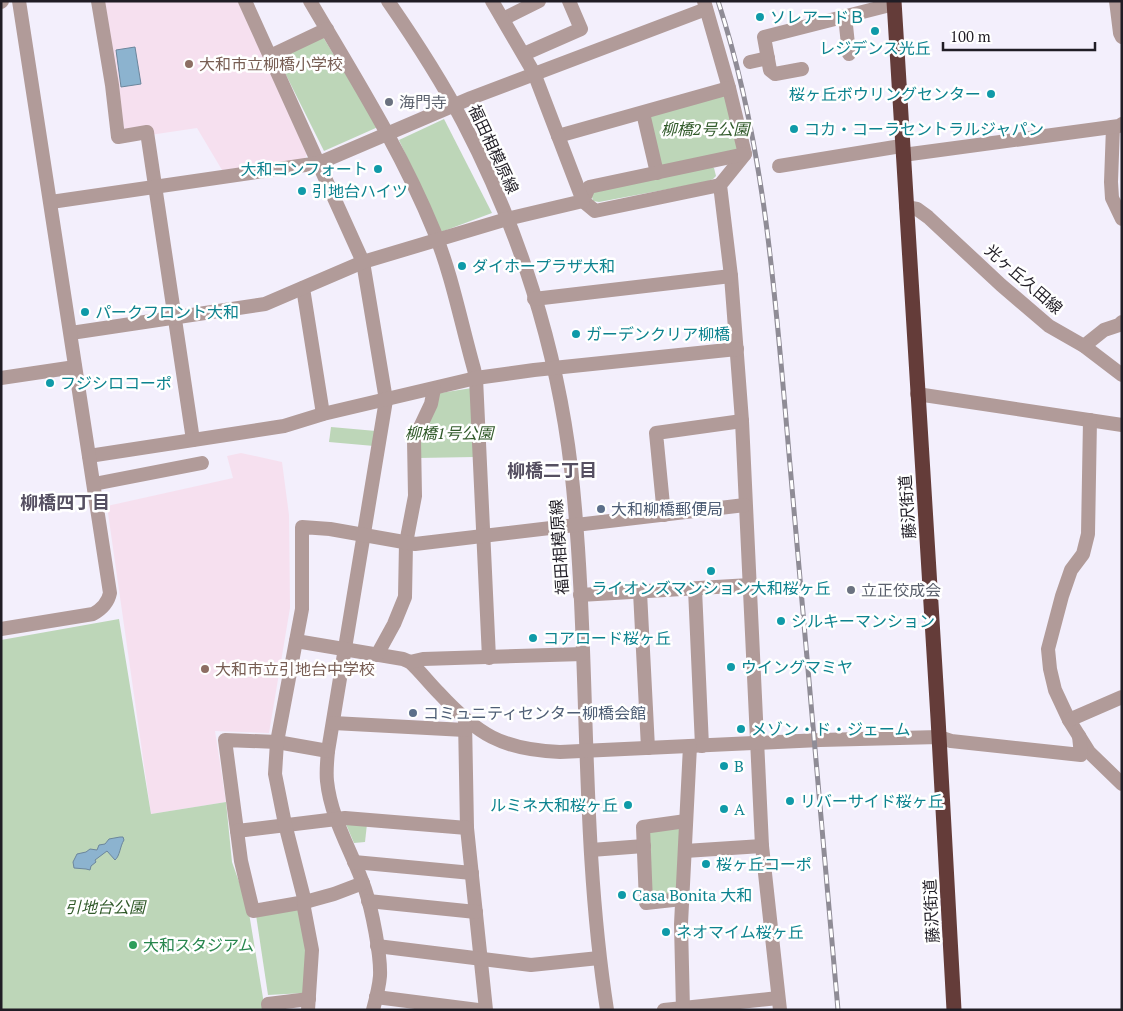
<svg xmlns="http://www.w3.org/2000/svg" width="1123" height="1011" font-family="'PT Serif','Noto Sans JP',serif">
<style>
.education{fill:#f6e0ef}
.green{fill:#bdd6b8}
.water{fill:#8cb3cf;stroke:#6c869c}
.lines{fill:none;stroke-linecap:round;stroke-linejoin:round}
.minor{stroke:#b19b99;stroke-width:14}
.highway{stroke:#643c39;stroke-width:15}
.rail-casing{stroke:#8f8c96;stroke-width:5}
.rail{stroke:#fff;stroke-width:3;stroke-dasharray:9;stroke-linecap:butt}
.culture-dot{fill:#0f9aa8;stroke:#fff;stroke-width:2}
.education-dot{fill:#8d6e63;stroke:#fff;stroke-width:2}
.worship-dot{fill:#6b7280;stroke:#fff;stroke-width:2}
.service-dot{fill:#5c6f8a;stroke:#fff;stroke-width:2}
.leisure-dot{fill:#2e9e5b;stroke:#fff;stroke-width:2}
.labels{text-anchor:middle;stroke-width:5;stroke-linejoin:round;paint-order:stroke}
.culture-label{font-size:16px;fill:#0d838f;stroke:#fff;text-anchor:start}
.education-label{font-size:16px;fill:#785e54;stroke:#fff;text-anchor:start}
.worship-label{font-size:16px;fill:#5b616d;stroke:#fff;text-anchor:start}
.park-label{font-size:16px;font-style:italic;fill:#315a2a;stroke:#fff}
.street-label{font-size:16px;fill:#201d25;stroke:#fff}
.service-label{font-size:16px;fill:#4e5e75;stroke:#fff;text-anchor:start}
.leisure-label{font-size:16px;fill:#27864d;stroke:#fff;text-anchor:start}
.neighbourhood-label{font-size:18px;font-weight:bold;fill:#554f61;stroke:#fff}
</style>
<rect width="100%" height="100%" fill="#f3effc"/>
<g class="education">
<polygon points="103,1 238,1 307,154 304,160 222,170 197,128 150,135 125,134"/>
<polygon points="241,453 282,462 289,515 290,608 269,733 215,731 226,802 151,814 107,506 233,478 227,456"/>
</g>
<g class="green">
<polygon points="323,37 378,127 324,151 277,57"/>
<polygon points="729,88 745,154 657,173 643,113"/>
<polygon points="444,119 492,213 441,232 399,140"/>
<polygon points="708,166 714,168 716,176 713,179 706,182 599,202 593,201 591,193"/>
<polygon points="472,388 474,457 418,458 419,441 440,393"/>
<polygon points="331,427 376,431 374,446 329,442"/>
<polygon points="119,619 151,814 226,802 232,862 248,907 265,1010 1,1010 1,640"/>
<polygon points="345,822 367,824 365,842 354,843"/>
<polygon points="681,827 678,896 650,898 648,831"/>
<polygon points="299,909 307,954 304,993 268,995 256,915"/>
</g>
<g class="water">
<polygon points="135,47 141,84 121,87 116,50"/>
<path d="M120,837H123L124,840C120,846 120,856 115,860L107,851L95,860L96,862L91,866L90,870L86,869L74,868L73,862L77,854L86,852L90,849L97,850L99,845L105,844L109,839Z"/>
</g>
<g class="lines">
<g class="minor">
<polyline points="98,1 112,85 118,137 147,132 193,440"/>
<path d="M245,1L363,262L386,400L328,751C327,761 326,771 327,781C331,820 353,853 365,889C372,910 381,955 380,976C379,988 376,999 373,1010"/>
<path d="M310,1C354,76 401,150 434,231C452,275 461,323 474,369L476,378L489,658"/>
<path d="M388,1C415,40 441,80 463,122C519,229 557,348 571,468C591,648 579,831 607,1010"/>
<polyline points="704,1 729,88 745,154 720,185 731,276 742,421 762,846 780,1010"/>
<polyline points="1116,1 1120,33 1122,37"/>
<polyline points="1,2 2,1"/>
<polyline points="845,16 849,54"/>
<polyline points="503,19 539,1"/>
<polyline points="524,54 581,29 569,1"/>
<polyline points="270,56 327,29"/>
<polyline points="750,62 768,58"/>
<polyline points="802,69 775,74 770,70 764,37 894,4"/>
<polyline points="643,113 657,173"/>
<polyline points="1113,127 1111,182 1112,198 1122,219"/>
<polyline points="558,136 729,88"/>
<polyline points="903,155 1119,126 1122,124"/>
<polyline points="779,166 901,146"/>
<polyline points="720,185 595,211 583,201 589,187 745,154"/>
<polyline points="51,202 319,163 471,98 706,9"/>
<polyline points="906,207 917,209 928,217 1001,285 1049,326 1084,346 1122,375"/>
<polyline points="303,288 323,414"/>
<polyline points="534,299 731,276"/>
<polyline points="71,333 265,304 363,262 507,219 583,201 534,73 492,1"/>
<polyline points="1084,346 1104,330 1119,325 1122,322"/>
<polyline points="1,378 75,367"/>
<polyline points="917,394 1122,425"/>
<polyline points="1090,420 1088,534 1083,554 1071,570 1062,596 1048,649 1050,669 1055,690 1069,720 1089,752 1122,784"/>
<polyline points="89,456 284,426 323,414 476,378 534,370 737,349"/>
<polyline points="94,484 202,463"/>
<polyline points="664,515 656,433 742,421"/>
<polyline points="695,589 702,746"/>
<polyline points="640,592 648,748"/>
<polyline points="580,595 750,585"/>
<path d="M1,629L93,614C102,609 108,603 110,593L19,1"/>
<path d="M296,641L403,659L410,662C420,671 429,683 439,693C477,734 502,750 560,752L820,740L939,737L951,741L1081,755L1079,736"/>
<polyline points="377,655 394,624 405,597 406,543 415,496 414,440 431,404 434,389"/>
<polyline points="410,662 423,659 583,654"/>
<polyline points="465,720 467,828 486,1010"/>
<polyline points="1069,720 1122,697"/>
<polyline points="333,723 465,730"/>
<polyline points="328,751 277,742 225,740 241,861 253,911 305,902 334,894 363,883"/>
<polyline points="237,831 345,818 467,828"/>
<polyline points="591,850 644,846"/>
<polyline points="685,851 762,846"/>
<polyline points="354,862 472,873"/>
<polyline points="682,899 646,903 643,827 686,821"/>
<polyline points="368,901 476,912"/>
<polyline points="377,946 531,965 599,958"/>
<polyline points="376,997 478,1010"/>
<polyline points="269,1010 268,1004 309,999"/>
<polyline points="308,1010 312,950 304,908 305,902 285,824 275,774 277,742 302,609 302,527 330,529 415,544 745,505"/>
<polyline points="664,1010 778,998"/>
<polyline points="683,1010 681,924 690,746"/>
</g>
<polyline class="highway" points="894,1 938,718 954,1010"/>
<g class="rail-casing">
<path id="rail" d="M718,1C767,151 776,309 790,465C806,646 822,828 838,1010"/>
</g>
<use href="#rail" class="rail"/>
</g>
<g class="culture-dot">
<circle cx="760" cy="17" r="5"/>
<circle cx="875" cy="31" r="5"/>
<circle cx="991" cy="94" r="5"/>
<circle cx="794" cy="129" r="5"/>
<circle cx="378" cy="169" r="5"/>
<circle cx="302" cy="191" r="5"/>
<circle cx="462" cy="266" r="5"/>
<circle cx="85" cy="312" r="5"/>
<circle cx="576" cy="334" r="5"/>
<circle cx="50" cy="383" r="5"/>
<circle cx="711" cy="571" r="5"/>
<circle cx="781" cy="621" r="5"/>
<circle cx="533" cy="638" r="5"/>
<circle cx="731" cy="667" r="5"/>
<circle cx="741" cy="729" r="5"/>
<circle cx="724" cy="766" r="5"/>
<circle cx="790" cy="801" r="5"/>
<circle cx="628" cy="805" r="5"/>
<circle cx="724" cy="809" r="5"/>
<circle cx="706" cy="864" r="5"/>
<circle cx="622" cy="895" r="5"/>
<circle cx="666" cy="932" r="5"/>
</g>
<g class="education-dot">
<circle cx="189" cy="64" r="5"/>
<circle cx="205" cy="669" r="5"/>
</g>
<g class="worship-dot">
<circle cx="389" cy="102" r="5"/>
<circle cx="851" cy="590" r="5"/>
</g>
<g class="service-dot">
<circle cx="601" cy="509" r="5"/>
<circle cx="413" cy="713" r="5"/>
</g>
<circle class="leisure-dot" cx="133" cy="945" r="5"/>
<g class="labels">
<g class="culture-label">
<text x="770" y="23">ソレアードＢ</text>
<text x="875" y="54" text-anchor="middle">レジデンス光丘</text>
<text x="981" y="100" text-anchor="end">桜ヶ丘ボウリングセンター</text>
<text x="804" y="135">コカ・コーラセントラルジャパン</text>
<text x="368" y="175" text-anchor="end">大和コンフォート</text>
<text x="312" y="197">引地台ハイツ</text>
<text x="472" y="272">ダイホープラザ大和</text>
<text x="95" y="318">パークフロント大和</text>
<text x="586" y="340">ガーデンクリア柳橋</text>
<text x="60" y="389">フジシロコーポ</text>
<text x="711" y="594" text-anchor="middle">ライオンズマンション大和桜ヶ丘</text>
<text x="791" y="627">シルキーマンション</text>
<text x="543" y="644">コアロード桜ヶ丘</text>
<text x="741" y="673">ウイングマミヤ</text>
<text x="751" y="735">メゾン・ド・ジェーム</text>
<text x="734" y="772">B</text>
<text x="800" y="807">リバーサイド桜ヶ丘</text>
<text x="618" y="811" text-anchor="end">ルミネ大和桜ヶ丘</text>
<text x="734" y="815">A</text>
<text x="716" y="870">桜ヶ丘コーポ</text>
<text x="632" y="901">Casa Bonita 大和</text>
<text x="676" y="938">ネオマイム桜ヶ丘</text>
</g>
<g class="education-label">
<text x="199" y="70">大和市立柳橋小学校</text>
<text x="215" y="675">大和市立引地台中学校</text>
</g>
<g class="worship-label">
<text x="399" y="108">海門寺</text>
<text x="861" y="596">立正佼成会</text>
</g>
<g class="park-label">
<text x="705" y="135">柳橋2号公園</text>
<text x="449" y="439">柳橋1号公園</text>
<text x="105" y="913">引地台公園</text>
</g>
<g class="street-label">
<text transform="translate(494 149) rotate(65)" y="6">福田相模原線</text>
<text transform="translate(1024 279) rotate(41)" y="6">光ヶ丘久田線</text>
<text transform="translate(907 507) rotate(-94)" y="6">藤沢街道</text>
<text transform="translate(559 547) rotate(-94)" y="6">福田相模原線</text>
<text transform="translate(931 911) rotate(-93)" y="6">藤沢街道</text>
</g>
<g class="service-label">
<text x="611" y="515">大和柳橋郵便局</text>
<text x="423" y="719">コミュニティセンター柳橋会館</text>
</g>
<g class="leisure-label">
<text x="143" y="951">大和スタジアム</text>
</g>
<g class="neighbourhood-label">
<text x="552" y="477">柳橋二丁目</text>
<text x="65" y="509">柳橋四丁目</text>
</g>
</g>
<rect width="1123" height="1011" fill="none" stroke="#201d25" stroke-width="5"/>
<path d="M943 42v8h152v-8" fill="none" stroke="#201d25" stroke-width="2.5"/>
<text x="950" y="42" font-size="15" fill="#201d25" stroke="#ffffff" stroke-width="4" paint-order="stroke">100 m</text>
</svg>
